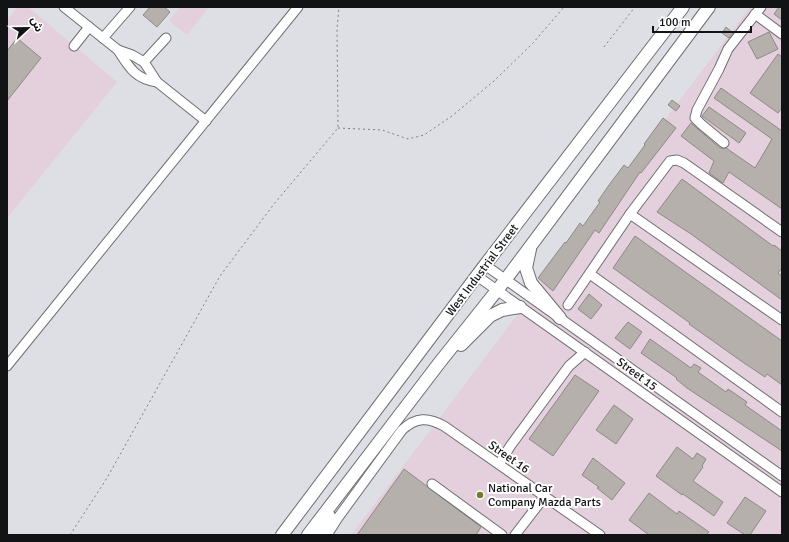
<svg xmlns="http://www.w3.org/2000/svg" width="789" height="542" font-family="Signika,'Noto Sans Arabic',sans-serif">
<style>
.industrial{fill:#e4cfdc}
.building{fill:#b5b0ac;stroke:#8e8986}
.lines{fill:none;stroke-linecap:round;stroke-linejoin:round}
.minor-casing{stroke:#6d6f73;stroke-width:11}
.major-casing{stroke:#6d6f73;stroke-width:14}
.path{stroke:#7d7e82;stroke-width:1;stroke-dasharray:2 3;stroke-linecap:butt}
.minor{stroke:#fff;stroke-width:9}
.major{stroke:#fff;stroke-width:12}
.poi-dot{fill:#737c26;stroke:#fff;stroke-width:1.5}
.labels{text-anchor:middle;stroke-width:4;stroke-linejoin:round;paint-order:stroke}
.street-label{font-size:12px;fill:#121314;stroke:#fff}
.poi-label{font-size:12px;fill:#121314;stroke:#fff;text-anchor:start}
</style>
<rect width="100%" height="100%" fill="#dedfe5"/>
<g class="industrial">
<polygon points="18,7 28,7 117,82 7,218 7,20"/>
<polygon points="180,7 209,7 187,35 169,21"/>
<polygon points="750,7 782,7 782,535 351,535"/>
</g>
<g class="building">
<polygon points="150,7 164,7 170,12 157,27 143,15"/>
<polygon points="779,7 782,7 782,20 774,14"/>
<polygon points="726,27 733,33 729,38 722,33"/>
<polygon points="769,32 778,49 757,59 748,42"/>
<polygon points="17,38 41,58 7,101 7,51"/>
<polygon points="778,54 782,57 782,108 778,113 750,93"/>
<polygon points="721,88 782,131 782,209 729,172 723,183 709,173 714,161 681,136 691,123 720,148 726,148 755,168 772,139 714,98"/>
<polygon points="672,100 680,106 676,111 668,105"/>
<polygon points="709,107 746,133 739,143 702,116"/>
<polygon points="663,118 676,128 641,173 640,172 599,233 595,230 553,291 538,278 565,242 566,243 580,223 583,226 600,202 598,201 609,185 624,165 628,168 645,145 644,144"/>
<polygon points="682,179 773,246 774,245 782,251 782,268 778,273 782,276 782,300 691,234 657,212"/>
<polygon points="635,236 782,341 782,385 767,374 765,377 744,363 689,324 690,323 613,268"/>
<polygon points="589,294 602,305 591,319 578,309"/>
<polygon points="628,322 642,332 630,349 615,338"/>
<polygon points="650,339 691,368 694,364 701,368 698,372 726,392 728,389 747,402 745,405 782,431 782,451 687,388 676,379 677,378 641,353"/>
<polygon points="575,375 599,391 553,456 529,439"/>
<polygon points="614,405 633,419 616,444 596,430"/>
<polygon points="677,447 693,459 697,453 706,459 702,466 703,467 693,481 723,502 714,516 683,494 682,495 656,476"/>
<polygon points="593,458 625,483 612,500 597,488 599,487 582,475"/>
<polygon points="404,469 481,527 476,535 357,535"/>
<polygon points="649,493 677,514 679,511 709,532 706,535 649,535 629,520"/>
<polygon points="745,497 766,511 750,535 745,535 727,523"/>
</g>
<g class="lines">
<g class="minor-casing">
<g id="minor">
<polyline points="64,7 118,50 132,55 144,62 157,82 206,121"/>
<polyline points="755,14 782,34"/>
<polyline points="103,38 130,7"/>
<polyline points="74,46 89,27"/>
<path d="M118,50C129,67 135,79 157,82"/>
<polyline points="144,62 166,38"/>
<polyline points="724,143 701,124 695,118 697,110 719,69 728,49 761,7"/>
<polyline points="630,214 782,320"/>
<polyline points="485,265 782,476"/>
<polyline points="590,274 782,412"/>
<polyline points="477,276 782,492"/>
<polyline points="568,305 630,214 670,161 677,160 684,163 782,232"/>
<polyline points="7,366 298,7"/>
<polyline points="499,464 511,445 569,366 585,352"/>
<polyline points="432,484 502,535"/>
<path d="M327,535L337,519L402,430C416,417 428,417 444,426L600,535"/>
<polyline points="515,535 545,496"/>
</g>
</g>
<g class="major-casing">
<g id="major">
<polyline points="530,249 526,268 531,283 560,318"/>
<polyline points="461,345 490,316 502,310 520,307"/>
<polyline points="282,535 485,265 683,7"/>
<polyline points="308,535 440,362 506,279 709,7"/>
<polyline points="320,535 329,516"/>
</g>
</g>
<g class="path">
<polyline points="604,47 635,7"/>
<polyline points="338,128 382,130 408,139 424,135 452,116 494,81 533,43 564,7"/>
<polyline points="70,535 107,478 220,276 274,204 338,128 337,29 339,7"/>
</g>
<use href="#minor" class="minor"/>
<use href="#major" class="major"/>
</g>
<circle class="poi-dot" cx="480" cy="495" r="4"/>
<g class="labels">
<g class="street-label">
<text transform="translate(482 270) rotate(-53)" y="4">West Industrial Street</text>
<text transform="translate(637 374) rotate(36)" y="4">Street 15</text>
<text transform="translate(509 457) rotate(35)" y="4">Street 16</text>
</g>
<g class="poi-label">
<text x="488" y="492">National Car<tspan x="488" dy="14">Company Mazda Parts</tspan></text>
</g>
</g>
<rect width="789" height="542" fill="none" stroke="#121314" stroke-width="16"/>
<g transform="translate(28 28) rotate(68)" stroke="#ffffff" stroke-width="3" paint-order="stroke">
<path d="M0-3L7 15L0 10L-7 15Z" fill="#121314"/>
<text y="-6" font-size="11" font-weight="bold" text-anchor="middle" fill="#121314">ش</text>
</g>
<path d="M653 26v6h98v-6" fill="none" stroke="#121314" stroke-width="2"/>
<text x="659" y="26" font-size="12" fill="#121314" stroke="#ffffff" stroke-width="3" paint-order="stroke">100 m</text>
</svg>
